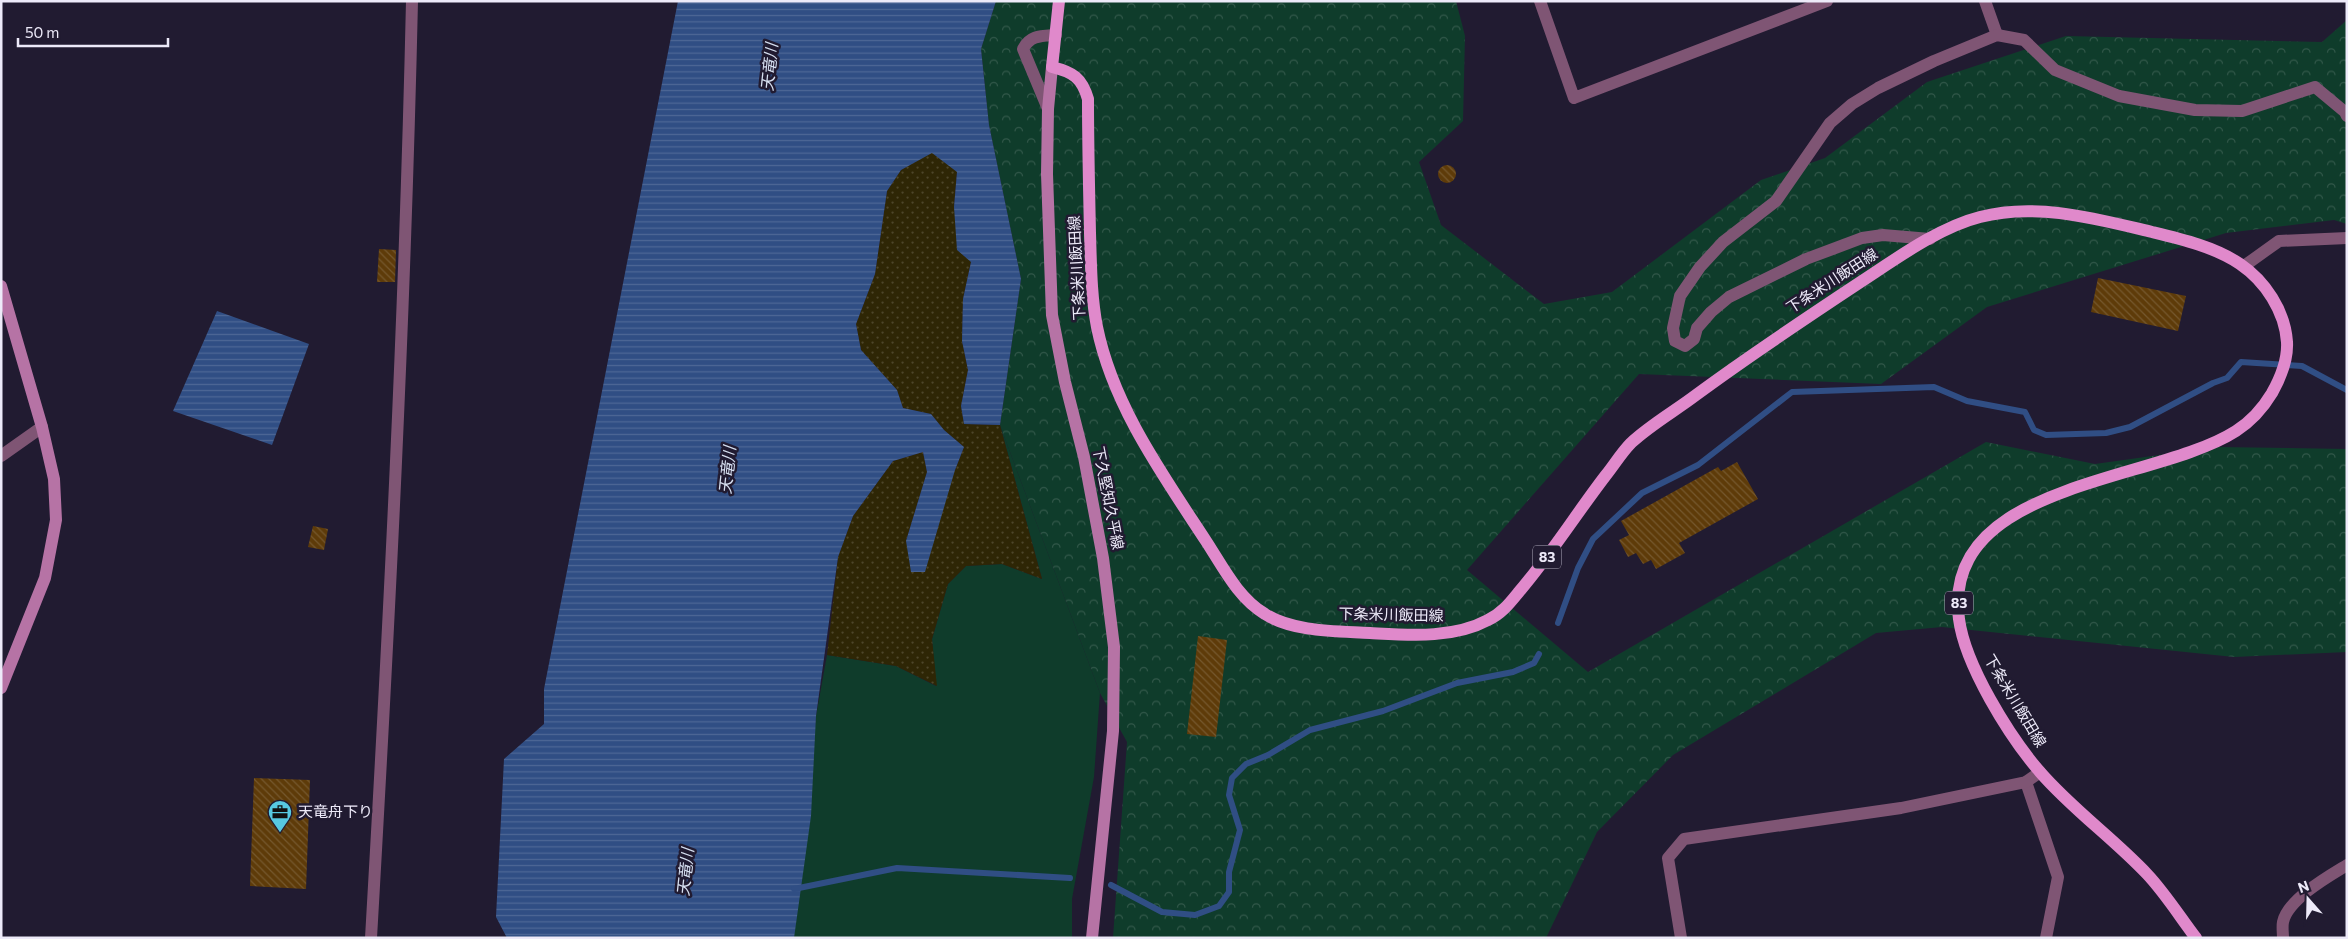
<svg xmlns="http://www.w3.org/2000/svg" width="2348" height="939" font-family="Commissioner,'Noto Sans JP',sans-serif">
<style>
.grass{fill:#0f3c2b}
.forest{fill:url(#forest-crowns)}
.sand{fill:url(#sand-dots)}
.water{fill:url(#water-rules)}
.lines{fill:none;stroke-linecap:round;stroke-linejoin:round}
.stream{stroke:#304e84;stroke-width:6}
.building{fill:url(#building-back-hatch)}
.street{stroke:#7f5574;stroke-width:12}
.secondary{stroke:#b673a5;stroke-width:12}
.primary{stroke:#e089cb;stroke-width:12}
.labels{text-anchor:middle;stroke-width:5;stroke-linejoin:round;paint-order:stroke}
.shield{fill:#211b31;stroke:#b0acbd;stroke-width:1}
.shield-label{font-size:14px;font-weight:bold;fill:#edeaf9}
.street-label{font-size:15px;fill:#edeaf9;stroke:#211b31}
.poi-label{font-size:15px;fill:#edeaf9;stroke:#211b31;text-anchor:start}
.water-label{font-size:16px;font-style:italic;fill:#d8e1f2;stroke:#211b31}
</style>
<defs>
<pattern id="forest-crowns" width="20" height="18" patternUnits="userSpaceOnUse" patternTransform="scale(1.25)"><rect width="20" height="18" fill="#0f3c2b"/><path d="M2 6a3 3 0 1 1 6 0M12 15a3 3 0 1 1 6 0" fill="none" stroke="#32584a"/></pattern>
<pattern id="sand-dots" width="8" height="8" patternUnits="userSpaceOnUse" patternTransform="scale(1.25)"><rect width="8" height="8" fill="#2e2605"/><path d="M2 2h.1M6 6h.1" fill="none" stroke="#4d462a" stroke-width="1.8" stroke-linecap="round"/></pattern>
<pattern id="water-rules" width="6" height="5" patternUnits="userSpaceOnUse" patternTransform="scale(1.25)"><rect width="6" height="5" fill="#304e84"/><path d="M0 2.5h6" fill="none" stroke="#4e6896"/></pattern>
<pattern id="building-back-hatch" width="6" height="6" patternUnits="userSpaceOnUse" patternTransform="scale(1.25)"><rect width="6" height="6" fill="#5e3b09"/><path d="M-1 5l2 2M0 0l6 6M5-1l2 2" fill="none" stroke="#75582e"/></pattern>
</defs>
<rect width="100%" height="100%" fill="#211b31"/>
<polygon class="grass" points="1000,425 1100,693 1094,777 1072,899 1072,938 793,938 816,716 827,655 896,666 936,686 932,639 948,584 966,566 1002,564 1042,579"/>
<polygon class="forest" points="996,1 1456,1 1465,36 1463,121 1419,162 1441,225 1544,304 1612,292 1761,180 1825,158 1927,82 2066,36 2322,42 2347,20 2347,224 2334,220 2226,233 1987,307 1881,384 1639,374 1467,570 1588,672 1986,442 2095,464 2217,447 2347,449 2347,652 2234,657 1942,627 1876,633 1673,755 1597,832 1546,938 1113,938 1127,742 1100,693 1000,425 1021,279 989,125 981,49"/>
<polygon class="sand" points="932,152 957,171 954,207 971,262 963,299 962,341 968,370 961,406 964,424 1000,425 1042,579 1002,564 966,566 948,584 932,639 937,686 896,666 827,655 838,557 853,516 893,461 923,452 927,472 906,541 955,470 964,447 944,430 931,414 903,408 897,390 861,350 856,324 875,274 887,191 901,170"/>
<g class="water">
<polygon points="678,1 996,1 981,49 989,125 1021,279 1000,425 964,424 961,406 968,370 962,341 963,299 971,262 957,250 954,207 957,172 932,153 901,170 887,191 875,274 856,324 861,350 897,390 903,408 931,414 944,430 964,447 955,470 925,572 911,572 906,541 927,472 923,452 893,461 853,516 838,557 816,716 811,816 794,938 507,938 496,917 504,759 544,724 544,689"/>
<polygon points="217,311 309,344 272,445 173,411"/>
</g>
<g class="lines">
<g class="stream">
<polyline points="1558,623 1578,568 1593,539 1642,493 1698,465 1792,392 1934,387 1967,401 2025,412 2034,430 2046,435 2106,433 2130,427 2213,383 2227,378 2241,362 2302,366 2347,390"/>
<polyline points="1111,885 1162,912 1195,915 1219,906 1229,892 1229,872 1240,830 1229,795 1232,778 1246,764 1268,755 1310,730 1383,711 1457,683 1513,672 1534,663 1539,654"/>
<polyline points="794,889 897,868 1070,878"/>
</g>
</g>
<g class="building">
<circle cx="1447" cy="174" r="9"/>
<polygon points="379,249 396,250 395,282 377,282"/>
<polygon points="2098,278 2186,296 2178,331 2091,312"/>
<polygon points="1737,462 1758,499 1679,543 1685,553 1656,569 1651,560 1643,564 1636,553 1628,557 1619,540 1629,535 1621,521 1718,467 1721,471"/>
<polygon points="313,526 328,529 324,550 308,547"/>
<polygon points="1198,636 1227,640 1216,737 1187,734"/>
<polygon points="254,778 310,780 306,889 250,886"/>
</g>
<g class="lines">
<g class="street">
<polyline points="1540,1 1574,98 1827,1"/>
<polyline points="1985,1 1997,35"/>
<path d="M1048,109L1023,49C1030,35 1042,36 1056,35"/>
<polyline points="1930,239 1883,235 1862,238 1806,259 1729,297 1711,312 1697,328 1694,339 1685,346 1675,341 1673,328 1680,296 1700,267 1723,242 1776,201 1830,123 1852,104 1878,88 1934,61 1997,35 2024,40 2055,70 2119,96 2195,110 2242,111 2315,87 2345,112 2347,116"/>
<polyline points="2244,266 2279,241 2347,238"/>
<polyline points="1,456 42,427"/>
<polyline points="2026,782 2058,877 2046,938"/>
<path d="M371,938C389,626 405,314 412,1"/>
<polyline points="1681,938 1668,858 1684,839 1901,808 2026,782 2040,772"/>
<path d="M2283,938C2283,933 2282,927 2283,922C2288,899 2329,876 2347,865"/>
</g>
<g class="secondary">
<polyline points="1052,67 1048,109 1047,174 1052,315 1065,382 1084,457 1103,558 1114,647 1113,731 1092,938"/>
<polyline points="1,286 42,427 54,479 56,520 45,578 1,688"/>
</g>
<path class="primary" d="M1059,1L1052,67C1073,72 1082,78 1088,99C1088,144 1089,188 1090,233C1091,264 1091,296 1097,327C1113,406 1163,475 1206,541C1223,567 1238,598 1265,614C1293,632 1337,631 1370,633C1408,635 1453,639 1488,620C1501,614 1509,604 1518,593C1550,556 1576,514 1606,475C1614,465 1622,452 1631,443C1650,425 1675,411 1696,395C1750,355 1806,318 1862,281C1897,258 1940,227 1980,217C2036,202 2097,219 2152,232C2181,239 2215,247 2240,264C2265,281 2285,311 2287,342C2288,360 2281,377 2272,393C2263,408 2250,422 2236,431C2155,483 1941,482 1959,619C1965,665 2009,736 2040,772C2072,809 2113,838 2147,874C2165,893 2180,917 2196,938"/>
</g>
<defs>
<g id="office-pin" transform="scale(1.25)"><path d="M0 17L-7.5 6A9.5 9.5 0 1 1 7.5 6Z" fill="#57c9e1" stroke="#211b31"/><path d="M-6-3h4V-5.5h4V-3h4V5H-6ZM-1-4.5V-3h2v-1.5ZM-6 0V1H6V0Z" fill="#111"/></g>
</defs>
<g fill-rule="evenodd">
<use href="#office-pin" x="280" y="812"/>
</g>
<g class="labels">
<g class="shield">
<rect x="1533" y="545.5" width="28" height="23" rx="4"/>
<rect x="1945" y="591.5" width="28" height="23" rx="4"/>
</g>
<g class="shield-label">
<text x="1547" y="562">83</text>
<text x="1959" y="608">83</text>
</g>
<g class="street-label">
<text transform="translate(1077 268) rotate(-93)" y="5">下条米川飯田線</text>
<text transform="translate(1832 281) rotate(-33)" y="5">下条米川飯田線</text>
<text transform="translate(1108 498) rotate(79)" y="5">下久堅知久平線</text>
<text transform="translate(1391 615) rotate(1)" y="5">下条米川飯田線</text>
<text transform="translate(2015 701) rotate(59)" y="5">下条米川飯田線</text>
</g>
<g class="poi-label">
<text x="298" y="817">天竜舟下り</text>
</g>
<g class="water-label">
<text transform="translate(769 67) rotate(-84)" y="6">天竜川</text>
<text transform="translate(727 470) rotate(-84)" y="6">天竜川</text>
<text transform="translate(685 872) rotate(-84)" y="6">天竜川</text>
</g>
</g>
<rect width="2348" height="939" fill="none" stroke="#edeaf9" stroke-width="5"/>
<g transform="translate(2308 899) rotate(340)" stroke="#211b31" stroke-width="4" paint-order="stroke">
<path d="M0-4L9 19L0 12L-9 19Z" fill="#edeaf9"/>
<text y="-8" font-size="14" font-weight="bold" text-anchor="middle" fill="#edeaf9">N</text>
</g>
<path d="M18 38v8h150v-8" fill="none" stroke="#edeaf9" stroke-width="2.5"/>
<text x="25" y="38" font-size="15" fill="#edeaf9" stroke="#211b31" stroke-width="4" paint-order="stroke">50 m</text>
</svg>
